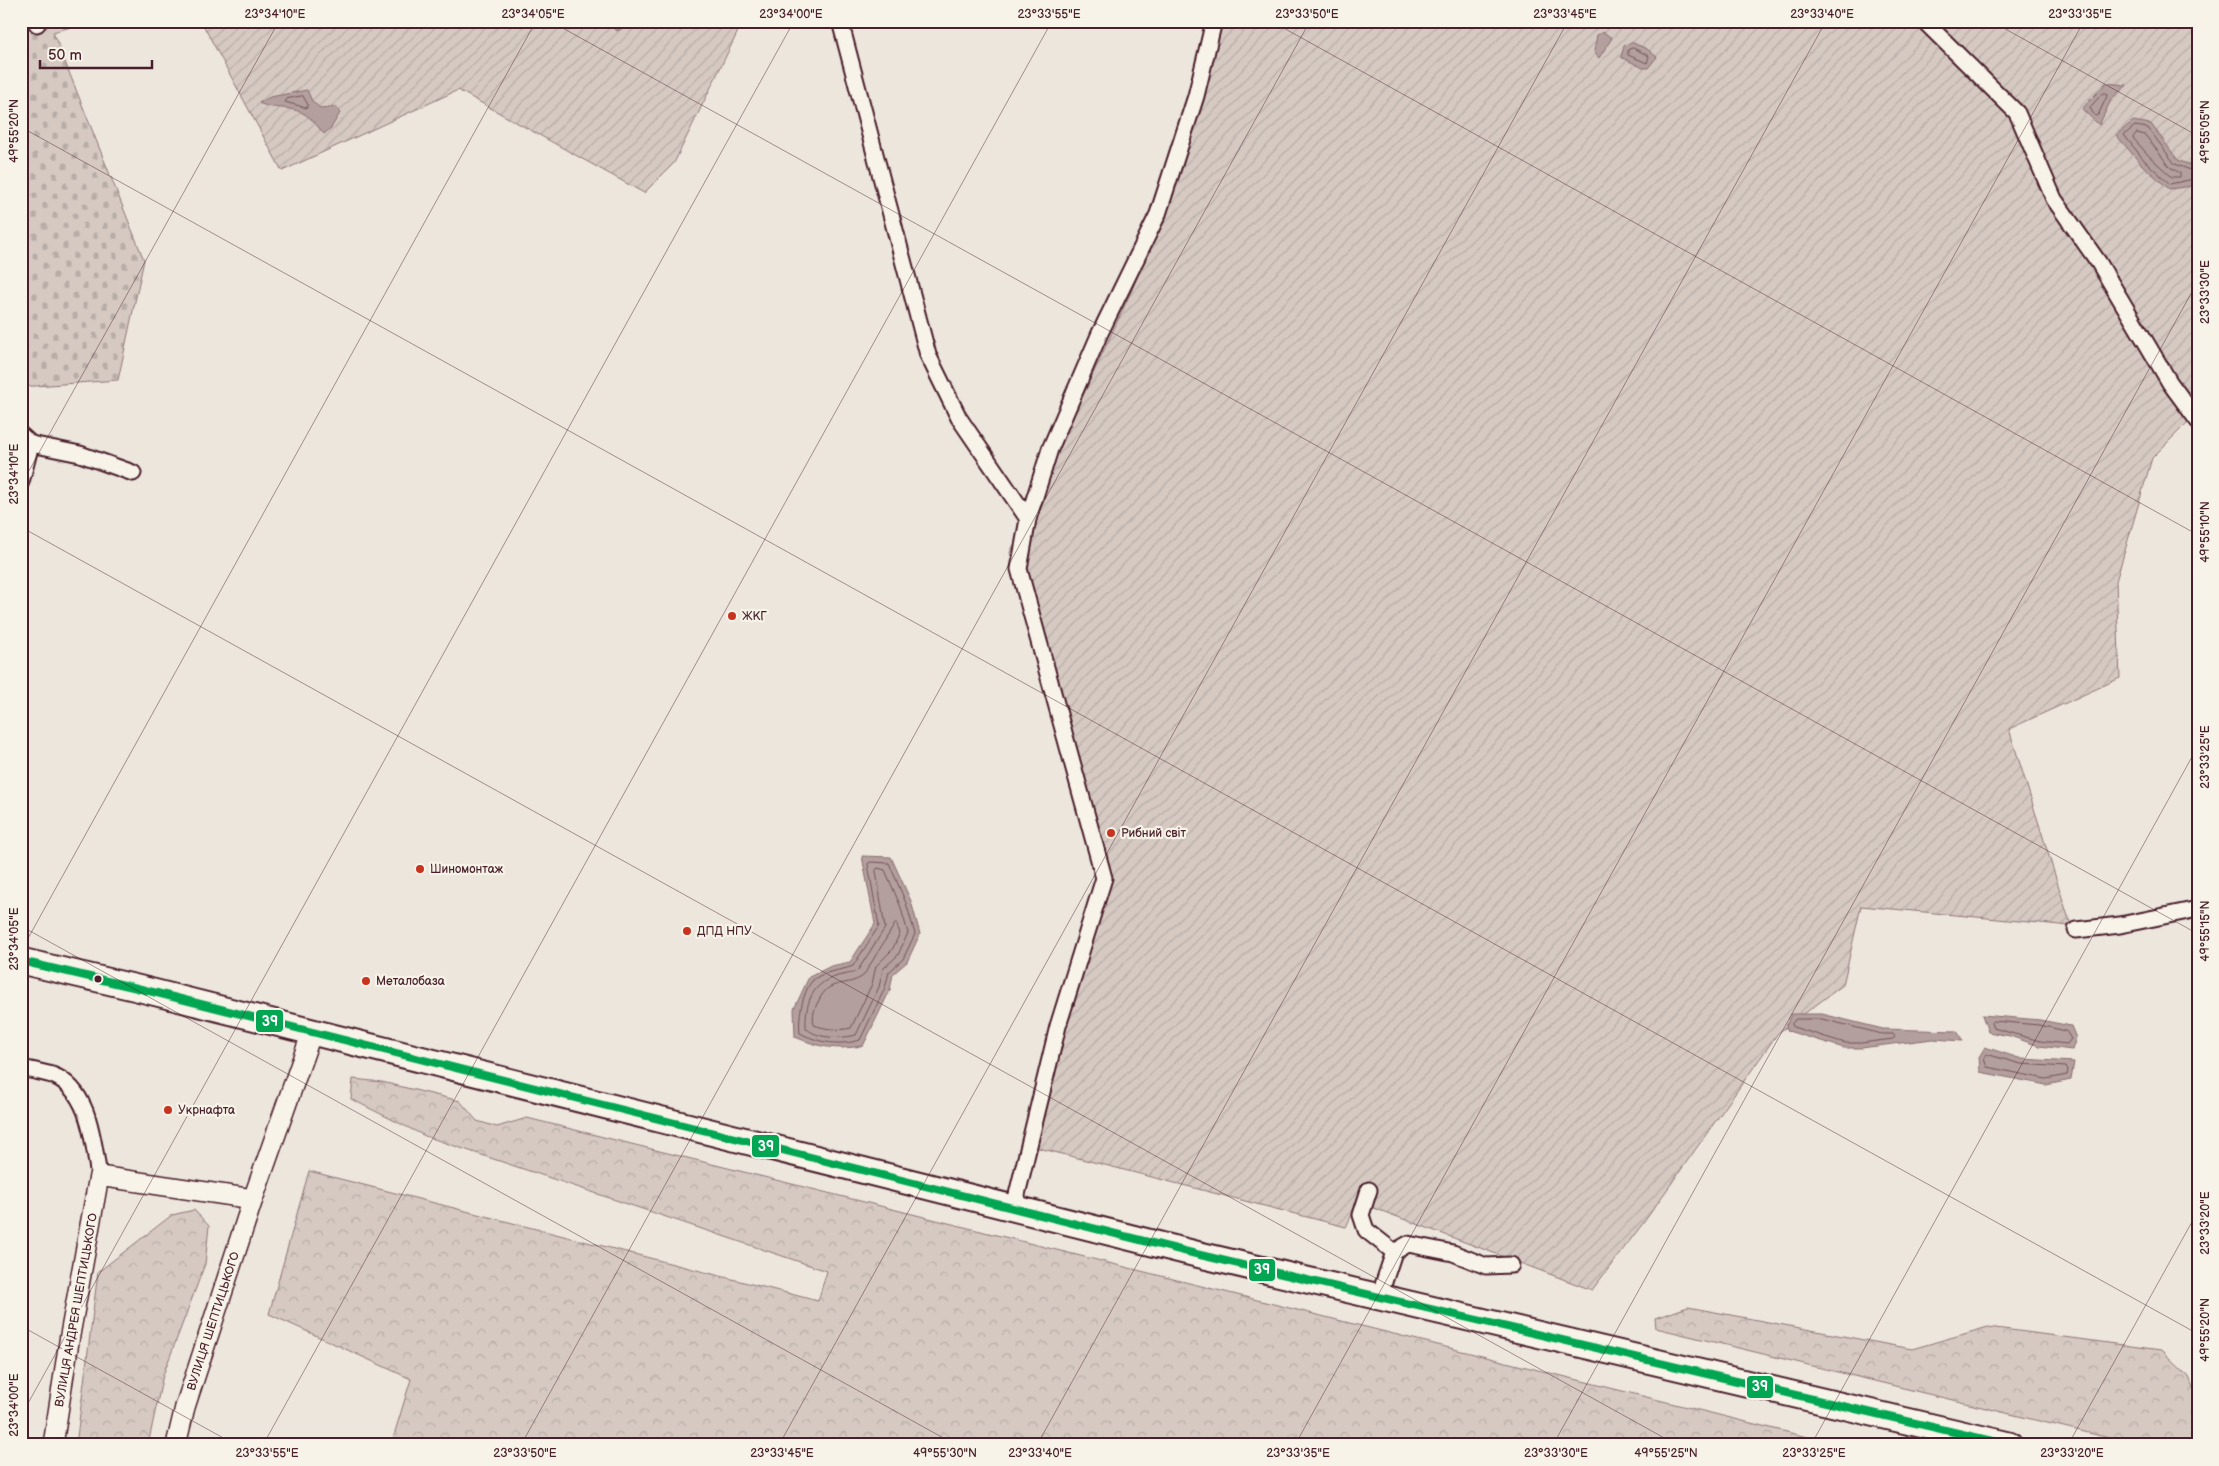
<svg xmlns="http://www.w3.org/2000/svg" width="2219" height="1466" font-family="'Balsamiq Sans',sans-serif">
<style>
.forest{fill:url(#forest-crowns);stroke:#907476}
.cemetery{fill:url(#cemetery-stones);stroke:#907476}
.garden{fill:url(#garden-furrows);stroke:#907476}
.water{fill:#b39f9d;stroke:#896c6f}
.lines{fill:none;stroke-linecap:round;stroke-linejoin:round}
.shore{stroke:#745259;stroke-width:1}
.minor-casing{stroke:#4a1f2b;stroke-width:19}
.tertiary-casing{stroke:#4a1f2b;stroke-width:22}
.trunk-casing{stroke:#4a1f2b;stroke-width:29}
.minor{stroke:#f7f3e8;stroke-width:15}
.tertiary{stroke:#f7f3e8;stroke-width:19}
.trunk{stroke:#f7f3e8;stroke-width:25}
.bus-1-casing{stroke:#f7f3e8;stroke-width:11}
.bus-1{stroke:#00a651;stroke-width:8}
.ticks{fill:none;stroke:#4a1f2b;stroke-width:1;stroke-opacity:0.45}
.poi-dot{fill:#c8321e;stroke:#f7f3e8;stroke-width:2}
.bus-dot{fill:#4a1f2b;stroke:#f7f3e8;stroke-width:2}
.labels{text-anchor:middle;stroke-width:4.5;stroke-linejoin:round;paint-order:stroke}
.poi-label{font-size:12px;fill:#4a1f2b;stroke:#f7f3e8;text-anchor:start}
.street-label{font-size:12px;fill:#4a1f2b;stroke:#f7f3e8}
.line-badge{stroke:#f7f3e8;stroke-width:2}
.badge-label{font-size:14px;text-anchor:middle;font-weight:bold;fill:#fff}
.neatline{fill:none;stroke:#4a1f2b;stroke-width:2}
.ticks-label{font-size:12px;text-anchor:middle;fill:#4a1f2b}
</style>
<defs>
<pattern id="forest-crowns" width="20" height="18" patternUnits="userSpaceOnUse" patternTransform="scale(1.25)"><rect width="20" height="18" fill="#d5c9c2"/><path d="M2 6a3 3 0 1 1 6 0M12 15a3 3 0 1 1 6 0" fill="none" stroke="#b8aca7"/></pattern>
<pattern id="cemetery-stones" width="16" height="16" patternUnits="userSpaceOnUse" patternTransform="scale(1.25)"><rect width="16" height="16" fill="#d5c9c2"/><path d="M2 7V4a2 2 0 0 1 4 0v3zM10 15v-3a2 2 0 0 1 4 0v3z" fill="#b8aca7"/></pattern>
<pattern id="garden-furrows" width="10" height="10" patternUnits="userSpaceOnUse" patternTransform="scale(1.25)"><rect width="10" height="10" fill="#d5c9c2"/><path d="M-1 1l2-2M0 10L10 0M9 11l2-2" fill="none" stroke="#b8aca7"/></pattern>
</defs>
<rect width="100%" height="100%" fill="#ece6dd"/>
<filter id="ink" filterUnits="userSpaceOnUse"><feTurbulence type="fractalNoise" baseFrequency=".02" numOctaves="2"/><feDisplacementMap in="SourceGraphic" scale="10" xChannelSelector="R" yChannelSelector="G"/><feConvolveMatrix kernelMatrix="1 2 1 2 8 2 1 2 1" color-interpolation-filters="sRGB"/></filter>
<g filter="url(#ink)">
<g class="forest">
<polygon points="353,1079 382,1082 460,1101 477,1121 497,1127 527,1118 1839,1445 391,1445 411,1379 269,1314 309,1171 818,1301 827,1271 425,1136 351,1099"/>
<polygon points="194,1210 209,1226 205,1264 163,1375 148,1445 76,1445 98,1272 172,1215"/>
<polygon points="1688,1307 1912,1349 1988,1327 2161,1350 2189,1377 2198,1401 2198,1445 2138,1445 1656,1328 1655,1318"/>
</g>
<polygon class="cemetery" points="21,21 93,21 53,32 144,260 118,380 21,387"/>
<g class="garden">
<polygon points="201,21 743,21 674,163 644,193 458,90 282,171"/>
<polygon points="1220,21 2198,21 2198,412 2152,458 2116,581 2120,678 2009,729 2071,926 1861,906 1843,985 1778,1033 1644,1222 1592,1290 1358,1202 1346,1227 1031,1146 1108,864 1010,553 1131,292 1177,179"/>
</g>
<g class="water">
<polygon points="611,21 635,21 617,31 611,25"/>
<polygon points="1603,32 1612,38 1599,58 1594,52 1597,35"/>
<polygon points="1631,42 1647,49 1657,57 1648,68 1643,68 1621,57 1624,46"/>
<polygon points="2106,83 2127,85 2112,98 2099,125 2082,109"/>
<path d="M307,90L312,101L321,109L336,107L340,113L331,128L324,134C310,117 305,110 282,108C273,107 267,107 259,103L270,97Z"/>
<polygon points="2133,121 2151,124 2178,160 2197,168 2198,182 2193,186 2169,189 2141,164 2116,135"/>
<path d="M862,856L891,857L911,901L920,934L907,962L893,974L890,990L863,1046C834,1050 822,1048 795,1037L794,1009L809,977L831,966L850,962L875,924Z"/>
<polygon points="1791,1014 1822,1014 1883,1029 1957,1031 1963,1041 1933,1039 1861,1048 1844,1048 1788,1031 1786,1027"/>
<polygon points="1982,1015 2040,1020 2071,1026 2076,1038 2072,1050 2039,1046 2010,1036 1988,1032"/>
<polygon points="1985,1047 2022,1059 2074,1062 2071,1080 2046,1085 1980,1072 1979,1057"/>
</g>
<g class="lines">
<g class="shore">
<polygon points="1633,48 1649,56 1647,63 1628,55 1628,50"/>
<polygon points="2103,93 2106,93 2107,96 2098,115 2095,116 2090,108"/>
<polygon points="303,96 308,105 307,108 285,102 287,99"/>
<polygon points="2137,133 2145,135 2170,167 2180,173 2180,177 2172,177 2149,156 2133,138"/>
<polyline points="2198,173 2175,164 2148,128 2135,126 2124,135 2144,160 2170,184 2198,178"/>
<path d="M871,862L889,863L906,903L915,934L903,959L889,972L885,988L860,1040C840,1046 819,1043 800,1033C798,1019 802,993 812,981C822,971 841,971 853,966L879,926L868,864Z"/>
<path d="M878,868L885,870L900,905L908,933L898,955L883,969L879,987L856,1035C841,1039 817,1039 806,1028C805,1005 811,984 835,977C842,974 851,975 858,970L885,928L876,871Z"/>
<path d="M896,923L900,933L892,950L876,966L872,984L851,1028C839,1031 825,1029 814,1025C812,1016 814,1010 818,1002C830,976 845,989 863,976Z"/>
<polygon points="1796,1019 1822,1019 1882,1034 1893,1034 1895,1037 1893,1039 1861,1043 1845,1043 1793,1027 1792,1024"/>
<polygon points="1993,1021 2039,1025 2066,1031 2071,1039 2067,1044 2040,1041 1993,1028 1991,1023"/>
<polygon points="1986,1054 2021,1064 2066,1067 2068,1069 2067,1075 2046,1079 1987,1067 1984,1059"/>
</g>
<g class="minor-casing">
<g id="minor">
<polyline points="840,21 928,355 959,418 1028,519"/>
<polyline points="1924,21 2017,113 2054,199 2099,263 2170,383 2198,421"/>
<polyline points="37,24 39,21"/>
<polyline points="21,435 31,444 21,482"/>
<polyline points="31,444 80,454 133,473"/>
<polyline points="2076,930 2120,925 2198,909"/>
<path d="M21,1068C31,1070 42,1072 52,1075C90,1089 93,1142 99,1176"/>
<polyline points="1369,1190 1361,1215 1366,1230 1394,1252 1379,1297"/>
<polyline points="1014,1207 1058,1026 1104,878 1019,569 1028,519 1050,449 1100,333 1158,214 1196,96 1214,21"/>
<polyline points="1394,1252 1408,1244 1453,1253 1486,1266 1511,1265"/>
</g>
</g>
<g class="tertiary-casing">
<g id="tertiary">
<polyline points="53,1445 70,1335 99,1176 253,1199"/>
<polyline points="176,1445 185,1407 253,1199 312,1032"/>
</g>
</g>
<g class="trunk-casing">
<polyline id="trunk" points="21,961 137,988 1196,1254 2009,1445"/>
</g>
<use href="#minor" class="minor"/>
<use href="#tertiary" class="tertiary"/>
<use href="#trunk" class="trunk"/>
<g class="bus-1-casing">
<polyline id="bus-1" points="21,961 137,988 1196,1254 2009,1445"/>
</g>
<use href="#bus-1" class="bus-1"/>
</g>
</g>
<path class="ticks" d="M550,21L2198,934M1271,21L2198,535M1991,21L2198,136M21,127L2198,1334M21,485L279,21M21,527L1677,1445M21,926L956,1445M21,951L536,21M21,1326L236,1445M21,1416L794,21M263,1445L1052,21M521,1445L1310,21M779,1445L1568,21M1037,1445L1826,21M1295,1445L2084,21M1553,1445L2198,281M1811,1445L2198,746M2068,1445L2198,1211"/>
<g class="poi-dot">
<circle cx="732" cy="616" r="5"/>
<circle cx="1111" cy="833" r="5"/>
<circle cx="420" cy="869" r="5"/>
<circle cx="687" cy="931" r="5"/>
<circle cx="366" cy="981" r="5"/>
<circle cx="168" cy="1110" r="5"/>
</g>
<circle class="bus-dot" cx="98" cy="979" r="4.5"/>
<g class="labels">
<g class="poi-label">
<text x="742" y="620">ЖКГ</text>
<text x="1121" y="837">Рибний світ</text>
<text x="430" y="873">Шиномонтаж</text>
<text x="697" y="935">ДПД НПУ</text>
<text x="376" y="985">Металобаза</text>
<text x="178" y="1114">Укрнафта</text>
</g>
<g class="street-label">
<text transform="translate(76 1310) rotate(-80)" y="4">ВУЛИЦЯ АНДРЕЯ ШЕПТИЦЬКОГО</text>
<text transform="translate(213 1321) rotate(-72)" y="4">ВУЛИЦЯ ШЕПТИЦЬКОГО</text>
</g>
</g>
<g class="line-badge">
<rect x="255" y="1009" width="29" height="24" rx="5" fill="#00a651"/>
<rect x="751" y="1134" width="29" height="24" rx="5" fill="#00a651"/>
<rect x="1248" y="1258" width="28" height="24" rx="5" fill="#00a651"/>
<rect x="1746" y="1375" width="28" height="24" rx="5" fill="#00a651"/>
</g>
<g class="badge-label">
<text x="270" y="1026">39</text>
<text x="766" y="1151">39</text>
<text x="1262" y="1274">39</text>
<text x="1760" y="1391">39</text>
</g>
<rect width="2219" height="1466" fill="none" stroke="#f7f3e8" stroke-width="55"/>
<path d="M40 60v8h112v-8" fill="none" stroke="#4a1f2b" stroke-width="2.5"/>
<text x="48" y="60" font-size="15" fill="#4a1f2b" stroke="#f7f3e8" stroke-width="4" paint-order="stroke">50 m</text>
<rect x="28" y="28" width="2164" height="1410" class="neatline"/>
<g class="ticks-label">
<text x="275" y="18">23°34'10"E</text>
<text x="533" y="18">23°34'05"E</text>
<text x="791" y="18">23°34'00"E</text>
<text x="1049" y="18">23°33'55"E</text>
<text x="1307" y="18">23°33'50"E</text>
<text x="1565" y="18">23°33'45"E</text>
<text x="1822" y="18">23°33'40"E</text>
<text x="2080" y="18">23°33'35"E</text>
<text transform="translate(14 131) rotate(-90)" y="4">49°55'20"N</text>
<text transform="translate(2205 132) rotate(-90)" y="4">49°55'05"N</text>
<text transform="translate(2205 292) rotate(-90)" y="4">23°33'30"E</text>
<text transform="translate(14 474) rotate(-90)" y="4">23°34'10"E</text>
<text transform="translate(2205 532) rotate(-90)" y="4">49°55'10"N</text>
<text transform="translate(2205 757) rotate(-90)" y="4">23°33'25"E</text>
<text transform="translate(2205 931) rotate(-90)" y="4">49°55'15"N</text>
<text transform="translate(14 939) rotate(-90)" y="4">23°34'05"E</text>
<text transform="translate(2205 1223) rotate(-90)" y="4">23°33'20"E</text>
<text transform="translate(2205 1330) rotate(-90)" y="4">49°55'20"N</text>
<text transform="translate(14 1405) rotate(-90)" y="4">23°34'00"E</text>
<text x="267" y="1457">23°33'55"E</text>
<text x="525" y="1457">23°33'50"E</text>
<text x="782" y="1457">23°33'45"E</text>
<text x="945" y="1457">49°55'30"N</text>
<text x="1040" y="1457">23°33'40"E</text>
<text x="1298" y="1457">23°33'35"E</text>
<text x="1556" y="1457">23°33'30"E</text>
<text x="1666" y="1457">49°55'25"N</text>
<text x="1814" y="1457">23°33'25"E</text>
<text x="2072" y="1457">23°33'20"E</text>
</g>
</svg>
